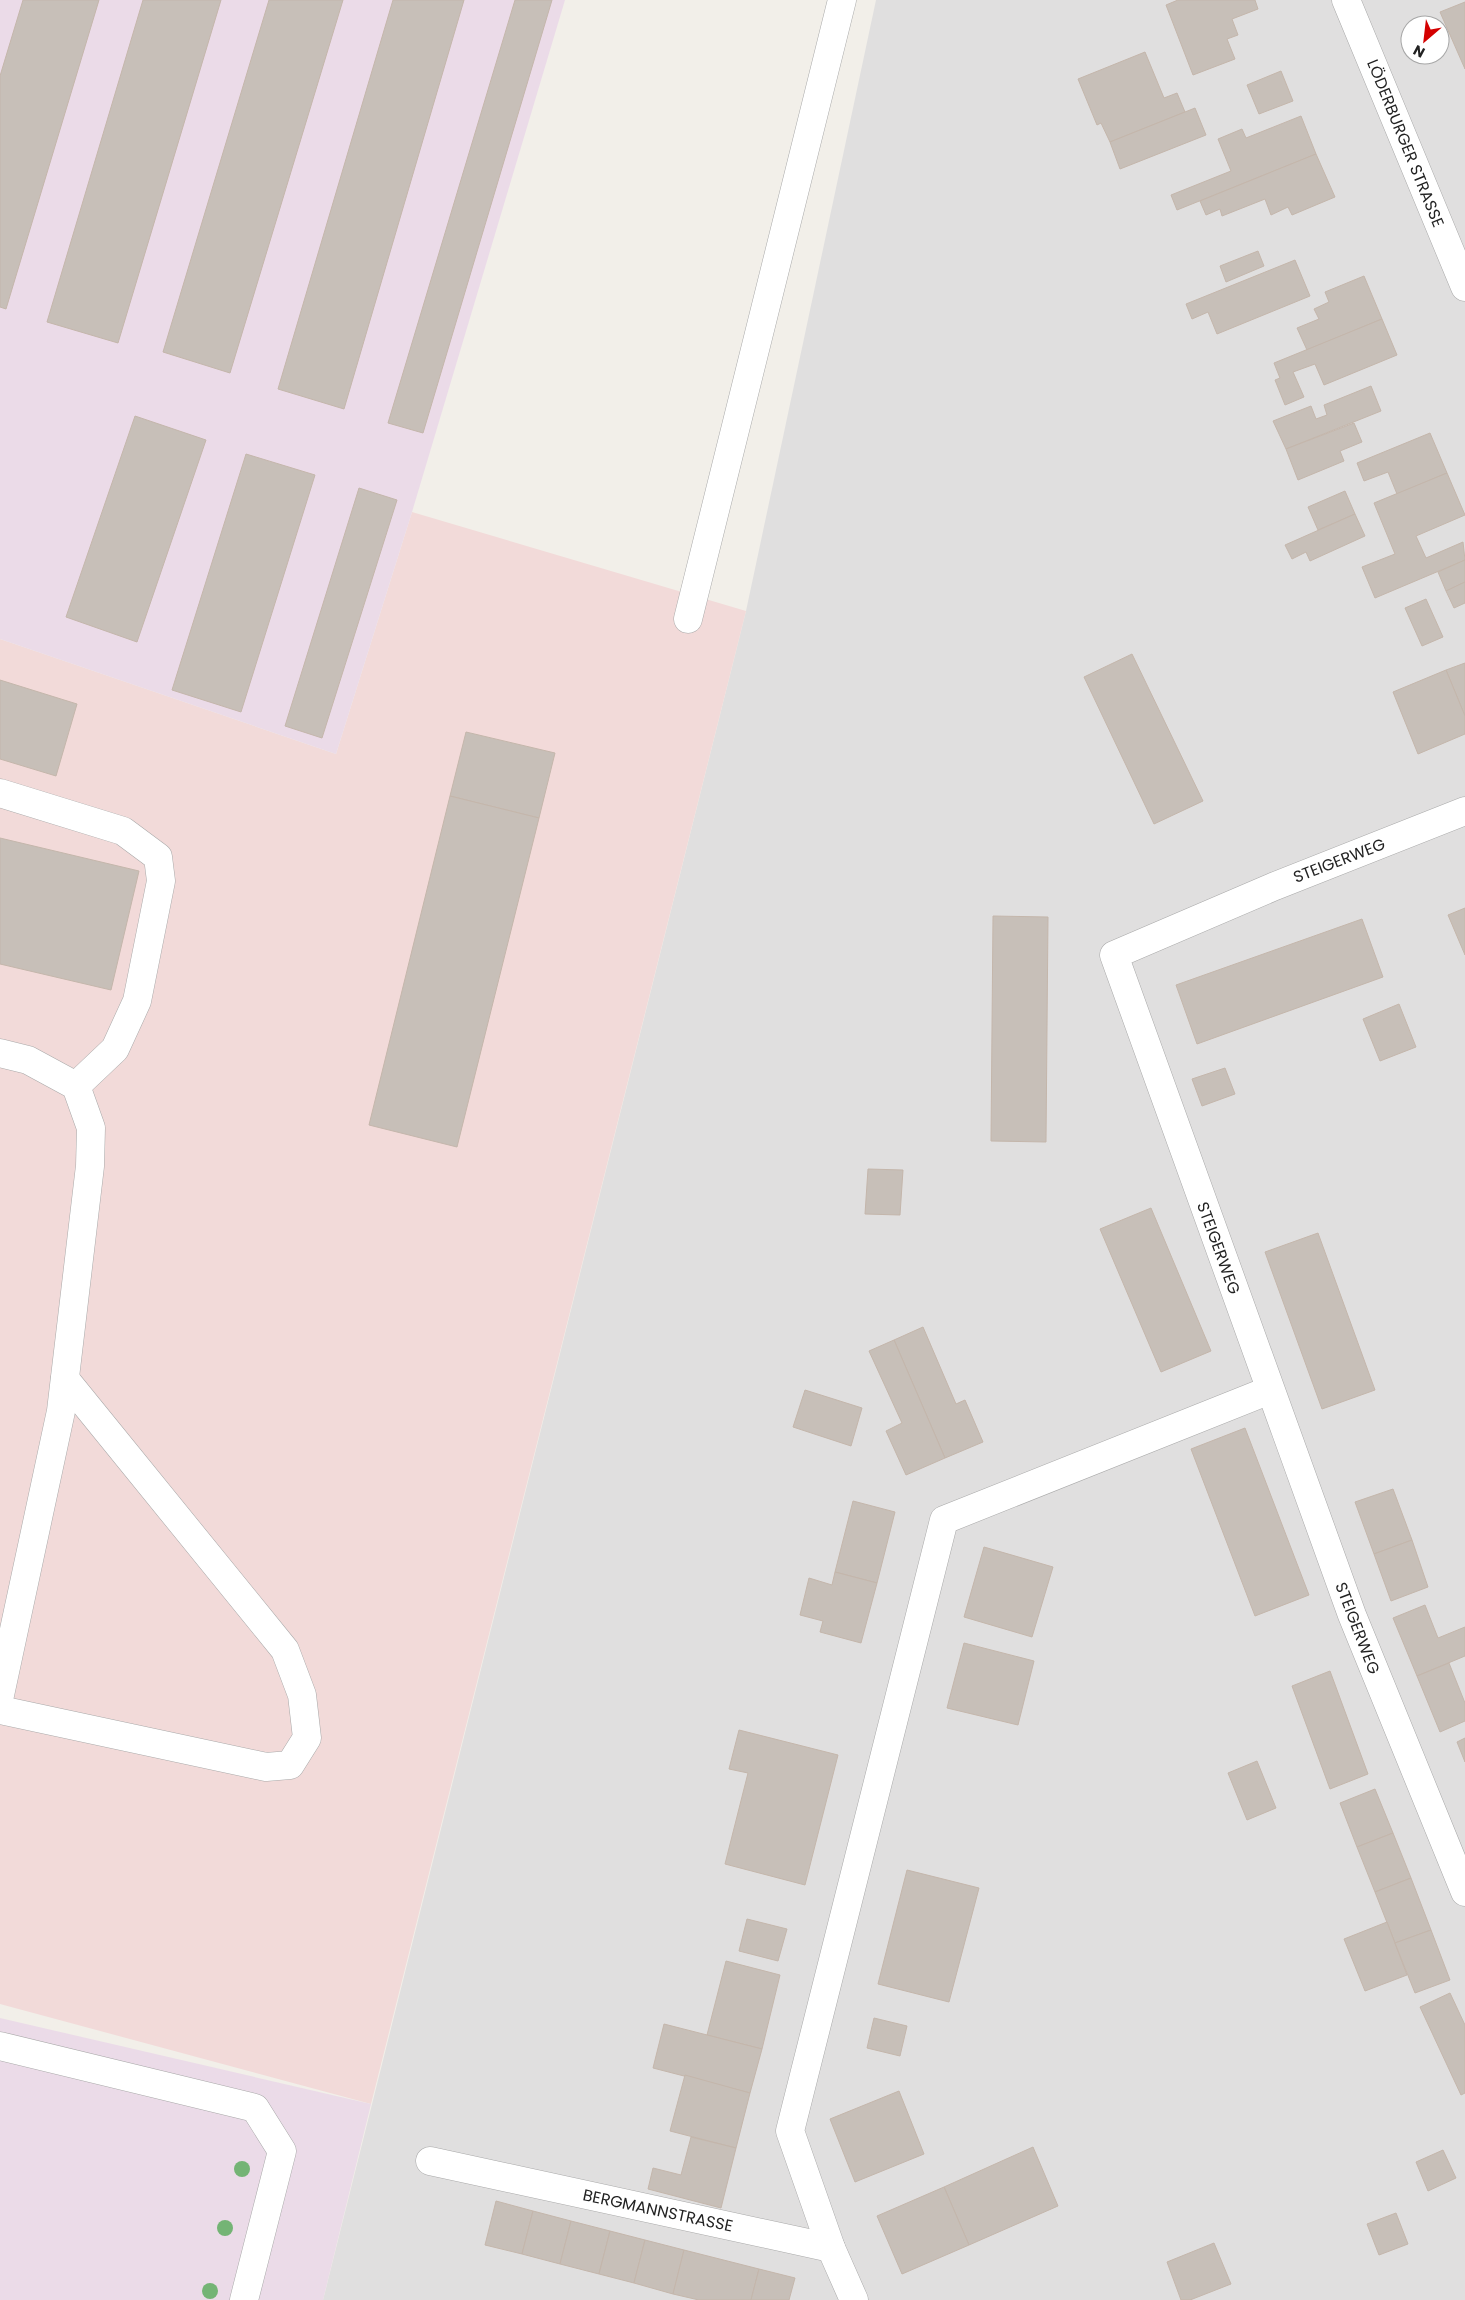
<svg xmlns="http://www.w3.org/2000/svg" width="1465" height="2300" font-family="Poppins,sans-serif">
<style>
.residential{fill:#e0dfdf;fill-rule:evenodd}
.commercial{fill:#f2dad9}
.industrial{fill:#ebdbe8}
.building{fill:#c7bfb8;stroke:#c4b6ab}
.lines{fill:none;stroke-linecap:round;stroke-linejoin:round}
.minor-casing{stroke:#a9a9a9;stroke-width:29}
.minor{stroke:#fff;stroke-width:28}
.tree{fill:#74b475}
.labels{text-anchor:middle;stroke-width:5;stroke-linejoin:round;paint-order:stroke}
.street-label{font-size:16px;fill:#222;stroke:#fff}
</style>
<rect width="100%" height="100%" fill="#f2efe9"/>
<path class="residential" d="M876,0H1465V2300H323L746,611ZM1410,25H1440V55H1410Z"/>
<polygon class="commercial" points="412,512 746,611 371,2104 0,2004 0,639 336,754"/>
<g class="industrial">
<polygon points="0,0 565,0 412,512 336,754 0,639"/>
<polygon points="0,2018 371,2104 323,2300 0,2300"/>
</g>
<g class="building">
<polygon points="23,0 99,0 6,309 0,307 0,76"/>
<polygon points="143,0 221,0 118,343 47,322"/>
<polygon points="269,0 343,0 230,373 163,352"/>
<polygon points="393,0 464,0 344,409 278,389"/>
<polygon points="515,0 552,0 423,433 388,423"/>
<polygon points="1178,0 1255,0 1258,9 1232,19 1238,35 1227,39 1235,59 1193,75 1166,5"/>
<polygon points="1465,2 1465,69 1440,12"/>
<polygon points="1145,52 1164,98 1177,93 1185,112 1110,142 1101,123 1097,125 1078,79"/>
<polygon points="1281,71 1293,101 1259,114 1247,85"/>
<polygon points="1195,108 1206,135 1120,169 1110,142"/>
<polygon points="1301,116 1316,154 1177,210 1171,195 1231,171 1218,139 1242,129 1246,138"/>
<polygon points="1316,154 1335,197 1292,215 1288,207 1271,215 1265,199 1222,216 1220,209 1206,215 1200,201"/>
<polygon points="1258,251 1264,266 1226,282 1220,266"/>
<polygon points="1295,260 1310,296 1217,334 1208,312 1192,319 1186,304"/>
<polygon points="1364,276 1382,319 1307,350 1297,328 1319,319 1314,309 1329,302 1325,292"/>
<polygon points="1382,319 1397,355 1324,385 1315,364 1293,372 1304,397 1285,405 1275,380 1280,378 1274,363"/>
<polygon points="1371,386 1381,411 1286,449 1273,421 1311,406 1316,419 1327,415 1324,405"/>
<polygon points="135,416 206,440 137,642 66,617"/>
<polygon points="1354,423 1362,442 1340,451 1344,461 1298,480 1286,449"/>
<polygon points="1430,433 1447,473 1397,494 1388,472 1364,481 1357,463"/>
<polygon points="246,454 315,475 241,712 172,690"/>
<polygon points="1447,473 1465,515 1416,536 1426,558 1463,542 1465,560 1375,598 1362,567 1395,554 1374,503"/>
<polygon points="359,488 397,500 322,738 285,726"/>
<polygon points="1345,491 1355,514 1318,530 1308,507"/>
<polygon points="1355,514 1365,536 1310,561 1306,552 1292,559 1285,545"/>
<polygon points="1465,560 1465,582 1446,591 1438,572"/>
<polygon points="1465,582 1465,603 1454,608 1446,591"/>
<polygon points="1426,599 1443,637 1422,646 1405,608"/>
<polygon points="1132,654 1203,801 1154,824 1084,677"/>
<polygon points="1465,663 1465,716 1446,670"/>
<polygon points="1446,670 1465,716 1465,734 1418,754 1393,692"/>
<polygon points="0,680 77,704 56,776 0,759"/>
<polygon points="466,732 555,753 539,818 450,796"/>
<polygon points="450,796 539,818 457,1147 369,1125"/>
<polygon points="0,838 139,871 111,990 0,964"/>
<polygon points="1465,908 1465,955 1448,915"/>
<polygon points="993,916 1048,917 1046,1142 991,1141"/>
<polygon points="1362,919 1383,977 1197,1044 1176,985"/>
<polygon points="1399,1004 1416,1047 1380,1061 1363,1019"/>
<polygon points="1225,1068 1235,1094 1202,1106 1192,1079"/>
<polygon points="868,1169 903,1170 900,1215 865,1214"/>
<polygon points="1151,1208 1211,1351 1161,1372 1100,1229"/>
<polygon points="1318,1233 1375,1390 1322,1409 1265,1252"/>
<polygon points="923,1327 956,1404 965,1400 983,1442 945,1458 894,1340"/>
<polygon points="894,1340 945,1458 906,1475 886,1431 902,1423 869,1351"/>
<polygon points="805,1390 862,1408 851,1446 793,1427"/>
<polygon points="1245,1428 1309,1595 1255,1616 1191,1449"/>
<polygon points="1393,1489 1412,1540 1374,1554 1355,1502"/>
<polygon points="853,1501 895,1512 877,1583 835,1572"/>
<polygon points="1412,1540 1428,1587 1391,1601 1374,1554"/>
<polygon points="984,1547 1053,1567 1032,1637 964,1617"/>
<polygon points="835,1572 877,1583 861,1643 820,1632 823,1621 800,1615 809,1578 832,1585"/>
<polygon points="1425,1605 1438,1638 1465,1627 1465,1656 1417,1676 1393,1618"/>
<polygon points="964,1643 1034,1661 1018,1725 947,1708"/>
<polygon points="1449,1663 1465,1703 1465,1721 1440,1732 1417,1676"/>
<polygon points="1330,1671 1368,1774 1330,1789 1292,1686"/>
<polygon points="739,1730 838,1755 805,1885 725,1864 748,1773 729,1769"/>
<polygon points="1465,1738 1465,1762 1457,1742"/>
<polygon points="1257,1761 1276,1808 1247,1820 1228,1773"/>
<polygon points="1375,1789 1393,1833 1357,1847 1340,1803"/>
<polygon points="1393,1833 1411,1878 1375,1892 1357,1847"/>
<polygon points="907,1870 979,1888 949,2002 878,1984"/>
<polygon points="1411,1878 1431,1930 1395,1943 1375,1892"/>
<polygon points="747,1919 787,1929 778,1961 739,1951"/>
<polygon points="1387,1922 1407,1975 1365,1991 1344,1939"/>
<polygon points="1431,1930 1450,1980 1415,1993 1395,1943"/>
<polygon points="726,1961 780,1975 762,2049 707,2035"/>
<polygon points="1450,1993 1465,2025 1465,2093 1461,2095 1420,2007"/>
<polygon points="874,2018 907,2026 900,2056 867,2048"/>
<polygon points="664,2024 762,2049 750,2093 653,2068"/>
<polygon points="685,2075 750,2093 736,2148 670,2131"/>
<polygon points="899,2091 924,2154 855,2182 830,2119"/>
<polygon points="691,2137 736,2148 721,2208 648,2189 653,2168 681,2175"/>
<polygon points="1033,2147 1058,2206 969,2245 944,2187"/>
<polygon points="1443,2150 1456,2178 1428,2191 1416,2162"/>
<polygon points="944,2187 969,2245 902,2274 877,2216"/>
<polygon points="496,2201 533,2211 522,2254 485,2245"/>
<polygon points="533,2211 571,2221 560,2264 522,2254"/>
<polygon points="1396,2213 1408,2244 1379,2255 1367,2224"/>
<polygon points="571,2221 610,2231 599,2274 560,2264"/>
<polygon points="610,2231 645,2240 634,2283 599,2274"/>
<polygon points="645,2240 684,2250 673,2294 634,2283"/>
<polygon points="1214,2243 1231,2284 1190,2300 1181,2300 1167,2262"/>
<polygon points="684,2250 759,2269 751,2300 699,2300 673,2294"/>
<polygon points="759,2269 795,2278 789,2300 751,2300"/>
</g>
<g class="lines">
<g class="minor-casing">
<g id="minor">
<polyline points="1346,0 1465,287"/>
<polyline points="688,619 842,0"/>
<polyline points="0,793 123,831 158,857 161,881 137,1001 115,1049 76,1086"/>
<polyline points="1465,811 1275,886 1114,955 1352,1615 1465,1892"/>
<polyline points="0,1053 28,1060 76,1086 91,1128 90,1166 61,1411 0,1695"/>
<polyline points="0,1710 266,1767 290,1765 307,1738 302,1695 285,1650 65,1379"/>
<polyline points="0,2046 255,2108 282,2151 244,2300"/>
<polyline points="430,2161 831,2248 854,2300"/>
<polyline points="831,2248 790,2131 944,1520 1270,1390"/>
</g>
</g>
<use href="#minor" class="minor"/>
</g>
<g class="tree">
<circle cx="242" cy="2169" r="8"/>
<circle cx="225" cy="2228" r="8"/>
<circle cx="210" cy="2291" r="8"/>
</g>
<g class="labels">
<g class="street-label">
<text transform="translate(1406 143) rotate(68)" y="6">LÖDERBURGER STRASSE</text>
<text transform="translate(1339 860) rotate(-21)" y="6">STEIGERWEG</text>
<text transform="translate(1219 1248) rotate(70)" y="6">STEIGERWEG</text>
<text transform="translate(1358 1628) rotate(69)" y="6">STEIGERWEG</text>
<text transform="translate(658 2210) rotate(12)" y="6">BERGMANNSTRASSE</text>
</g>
</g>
<g transform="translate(1425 40) rotate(208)"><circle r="24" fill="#ffffff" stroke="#a7a7a7"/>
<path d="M0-4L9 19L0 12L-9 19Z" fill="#d40000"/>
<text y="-8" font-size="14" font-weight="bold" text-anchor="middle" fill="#222222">N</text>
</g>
</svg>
